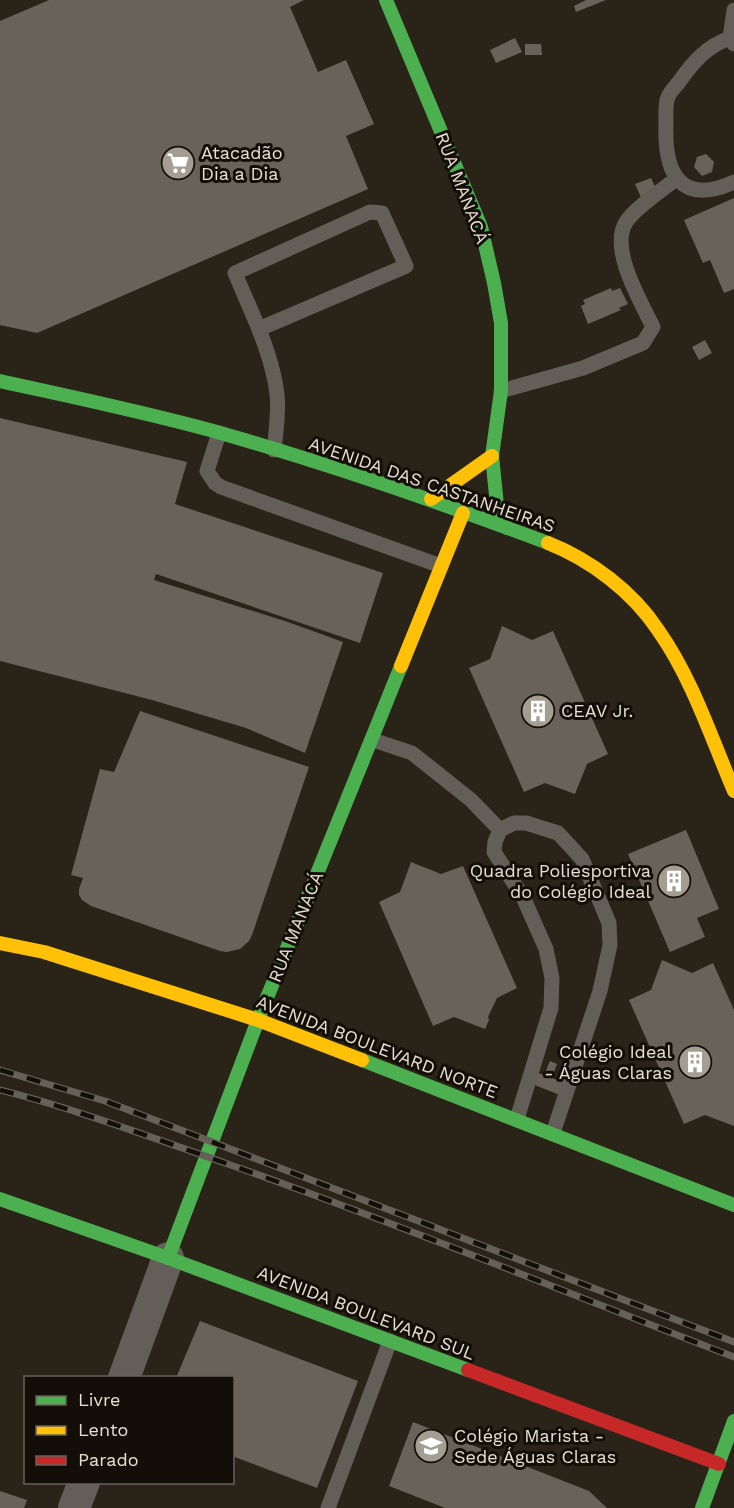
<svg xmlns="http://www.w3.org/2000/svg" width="734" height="1508" font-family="'Work Sans',sans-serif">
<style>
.building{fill:#686259}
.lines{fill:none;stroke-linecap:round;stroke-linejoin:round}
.lane{stroke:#635e57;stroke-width:15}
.street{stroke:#635e57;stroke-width:32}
.fast{stroke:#4caf50;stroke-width:14}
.slow{stroke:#ffc107;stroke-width:14}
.jam{stroke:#c62828;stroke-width:14}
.rail-casing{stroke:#656159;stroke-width:7}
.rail{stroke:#130e07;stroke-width:4.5;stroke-dasharray:14;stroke-linecap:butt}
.labels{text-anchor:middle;stroke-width:6;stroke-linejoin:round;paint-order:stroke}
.poi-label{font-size:18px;fill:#e7e0d4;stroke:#130e07;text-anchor:start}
.street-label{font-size:18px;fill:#e7e0d4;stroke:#130e07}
</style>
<rect width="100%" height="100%" fill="#292318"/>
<g class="building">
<polygon points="49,0 304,0 290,7 318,72 346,60 374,124 346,136 368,189 37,333 0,325 0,21"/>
<polygon points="586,0 606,0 576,12 574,6"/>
<polygon points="515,38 522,52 496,63 490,50"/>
<polygon points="525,44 541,44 542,55 525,55"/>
<polygon points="706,154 714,162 712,172 702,176 694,167 697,157"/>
<polygon points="651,178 660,197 644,204 635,184"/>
<polygon points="734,198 734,289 724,293 710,260 703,263 684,220"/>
<polygon points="611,288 612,291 620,288 628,304 619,308 621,310 588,324 581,306 585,304 583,300"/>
<polygon points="705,340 712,353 699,360 692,347"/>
<polygon points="0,418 187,462 175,504 383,573 360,643 156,574 154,580 288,622 343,642 305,753 246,728 152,700 0,661"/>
<polygon points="502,626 532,640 553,631 608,754 587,764 575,794 545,783 524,792 469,668 490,659"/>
<polygon points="140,711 309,767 252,935 249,941 240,949 227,952 220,951 91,906 82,900 79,895 79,889 83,878 71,875 100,769 114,772"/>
<polygon points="686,830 719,909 697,918 705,937 670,952 628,854"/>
<polygon points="411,862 441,874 463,866 517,988 497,998 488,1017 489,1020 485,1029 454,1017 433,1026 379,902 400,892"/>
<polygon points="662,960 692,973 713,963 734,1010 734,1126 705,1115 684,1124 629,1000 651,990"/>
<polygon points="550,1061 557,1064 552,1078 570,1085 565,1097 522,1080 527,1069 544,1075"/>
<polygon points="200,1321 358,1381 317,1488 232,1456 232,1378 176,1378"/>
<polygon points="413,1422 589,1491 607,1508 445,1508 389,1486"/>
<polygon points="0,1491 27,1500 24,1508 0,1508"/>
</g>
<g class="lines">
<g class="lane">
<polyline points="734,10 730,38 734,44"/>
<path d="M730,38C707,46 693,62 679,82C675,87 670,92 668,97C665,104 666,116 666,124C664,174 681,206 734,182"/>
<path d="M259,329L406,266L382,213L370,212L235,273C251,312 272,352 277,394C279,412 276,432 274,450"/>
<path d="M501,391L583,368L643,343L653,327C641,302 609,249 626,222C635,208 662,190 676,179"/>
<polyline points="219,433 207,471 215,483 221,487 441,566"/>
<polyline points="373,740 412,753 471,800 500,830"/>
<polyline points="517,1119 551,1008 552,978 546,949 523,897 494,852 495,842 500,830 514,823 526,823 558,833 582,859 609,923 610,945 600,991 553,1133"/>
<polyline points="328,1508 390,1341"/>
</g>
<g class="street">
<polyline points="124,1378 168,1258"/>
<polyline points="74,1508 84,1482"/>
</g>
<g class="fast">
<polyline points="386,0 481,227 494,283 501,323 501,391 492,456 497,505 507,528"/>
<path d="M0,381C72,397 145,412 217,432C329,464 439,502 548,543"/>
<polyline points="362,1060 734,1205"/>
<polyline points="0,1199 168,1258 468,1370"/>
<polyline points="168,1258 258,1020 401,666"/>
<polyline points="702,1508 734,1421"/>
</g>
<g class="slow">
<polyline points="431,499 492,456"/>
<path d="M548,543C591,560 633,592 658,630C692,678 711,737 734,791"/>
<polyline points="401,666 463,513"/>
<polyline points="0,943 44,952 258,1020 362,1060"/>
</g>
<polyline class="jam" points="468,1370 719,1464"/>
<g class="rail-casing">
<g id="rail">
<polyline points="0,1070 105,1101 734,1342"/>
<path d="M0,1090C76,1109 150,1137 225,1163C396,1223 565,1292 734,1357"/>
</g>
</g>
<use href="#rail" class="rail"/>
</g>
<defs>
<g id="supermarket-disc" transform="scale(1.725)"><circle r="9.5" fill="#a49e92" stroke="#130e07"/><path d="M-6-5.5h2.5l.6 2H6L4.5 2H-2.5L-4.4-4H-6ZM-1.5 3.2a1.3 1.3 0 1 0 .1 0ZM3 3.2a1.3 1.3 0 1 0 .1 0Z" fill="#fff"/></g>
<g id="building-disc" transform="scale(1.725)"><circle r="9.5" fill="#a49e92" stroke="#130e07"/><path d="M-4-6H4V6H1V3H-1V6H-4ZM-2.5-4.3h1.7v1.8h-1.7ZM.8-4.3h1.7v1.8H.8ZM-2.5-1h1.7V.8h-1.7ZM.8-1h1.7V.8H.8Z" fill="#fff"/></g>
<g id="school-disc" transform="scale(1.725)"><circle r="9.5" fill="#a49e92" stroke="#130e07"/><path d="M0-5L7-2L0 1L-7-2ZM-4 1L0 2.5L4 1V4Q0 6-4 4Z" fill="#fff"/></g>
</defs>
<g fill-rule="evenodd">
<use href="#supermarket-disc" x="178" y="163"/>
<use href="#building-disc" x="538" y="711"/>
<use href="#building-disc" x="674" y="881"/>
<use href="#building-disc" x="695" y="1062"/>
<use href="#school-disc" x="431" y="1446"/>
</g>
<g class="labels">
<g class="poi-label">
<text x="201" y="159">Atacadão<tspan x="201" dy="21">Dia a Dia</tspan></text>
<text x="561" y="717">CEAV Jr.</text>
<text x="651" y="877" text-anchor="end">Quadra Poliesportiva<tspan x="651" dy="21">do Colégio Ideal</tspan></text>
<text x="672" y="1058" text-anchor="end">Colégio Ideal<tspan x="672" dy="21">- Águas Claras</tspan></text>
<text x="454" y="1442">Colégio Marista -<tspan x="454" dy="21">Sede Águas Claras</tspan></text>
</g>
<g class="street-label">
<text transform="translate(462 188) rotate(69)" y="6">RUA MANACÁ</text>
<text transform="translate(432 485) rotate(19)" y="6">AVENIDA DAS CASTANHEIRAS</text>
<text transform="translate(296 927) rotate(-68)" y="6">RUA MANACÁ</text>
<text transform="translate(377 1047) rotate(21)" y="6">AVENIDA BOULEVARD NORTE</text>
<text transform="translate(366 1313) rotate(21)" y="6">AVENIDA BOULEVARD SUL</text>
</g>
</g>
<rect x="24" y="1376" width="210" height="108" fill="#130e07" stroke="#686259" stroke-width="1.5"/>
<rect x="36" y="1396" width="30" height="9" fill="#4caf50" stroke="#686259" stroke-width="1.5"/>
<text x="78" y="1406" font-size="18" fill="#e7e0d4">Livre</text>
<rect x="36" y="1426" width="30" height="9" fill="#ffc107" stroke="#686259" stroke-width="1.5"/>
<text x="78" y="1436" font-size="18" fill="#e7e0d4">Lento</text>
<rect x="36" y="1456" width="30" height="9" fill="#c62828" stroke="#686259" stroke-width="1.5"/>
<text x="78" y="1466" font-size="18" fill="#e7e0d4">Parado</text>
</svg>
